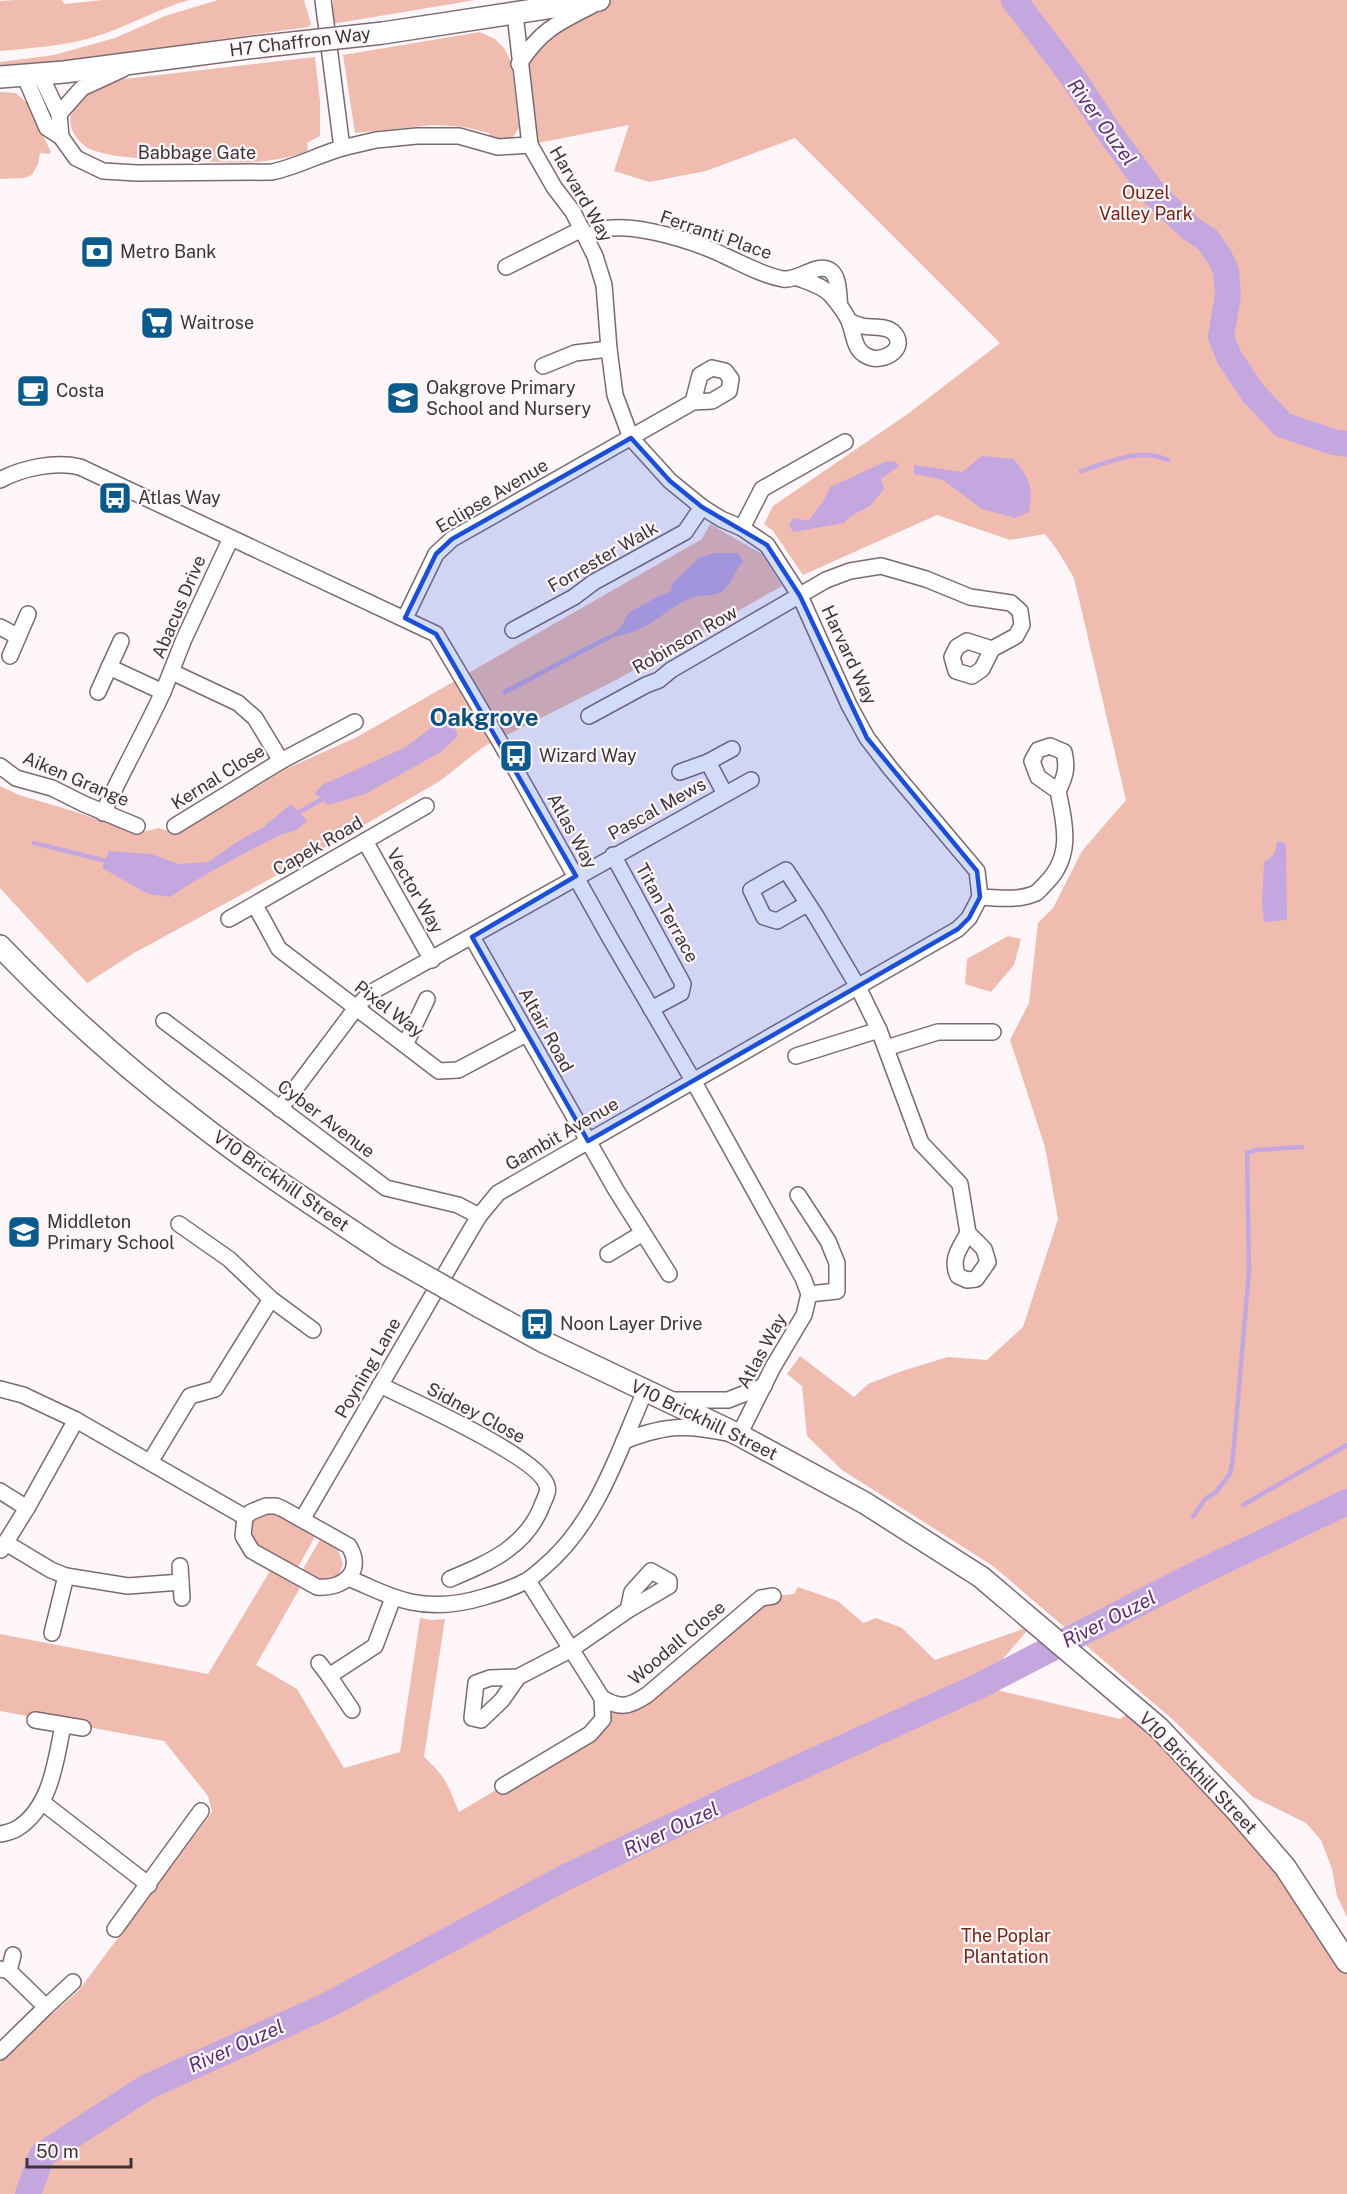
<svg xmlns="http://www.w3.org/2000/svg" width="1347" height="2194" font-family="'Public Sans',sans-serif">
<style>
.green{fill:#f1bcb0}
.water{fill:#c4a7de}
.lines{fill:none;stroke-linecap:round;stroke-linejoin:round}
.stream{stroke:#c4a7de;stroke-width:4.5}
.river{stroke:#c4a7de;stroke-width:26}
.street-casing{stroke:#7c6a71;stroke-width:18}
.secondary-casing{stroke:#7c6a71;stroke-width:24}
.street{stroke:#fff;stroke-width:15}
.secondary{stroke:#fff;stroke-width:21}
.secondary-bridge-casing{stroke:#7c6a71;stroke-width:24;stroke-linecap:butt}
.secondary-bridge{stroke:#fff;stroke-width:21}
.marked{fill:#1d4ed8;fill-opacity:0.2;stroke:#1d4ed8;stroke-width:4.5;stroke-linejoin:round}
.labels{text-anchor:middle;stroke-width:4.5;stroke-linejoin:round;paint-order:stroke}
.street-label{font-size:18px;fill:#3d3438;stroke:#fff6fa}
.park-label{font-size:18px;fill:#732515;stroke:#fff6fa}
.poi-label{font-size:18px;fill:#3d3438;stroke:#fff6fa;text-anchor:start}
.water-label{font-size:20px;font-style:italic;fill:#573173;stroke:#fff6fa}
.district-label{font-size:24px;font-weight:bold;fill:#0b5180;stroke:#fff6fa}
</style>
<rect width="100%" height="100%" fill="#fff6fa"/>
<g class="green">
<path d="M15,0H61L65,4L103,0H189C157,9 129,26 97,36C66,46 32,48 0,51V1Z"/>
<polygon points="218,0 304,0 311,24 308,27 0,70 0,62 54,55 115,38 165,16"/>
<polygon points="333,0 475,0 332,24"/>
<polygon points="601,0 1347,0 1347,1917 1337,1896 1332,1869 1321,1840 1306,1823 1253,1797 1171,1718 993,1566 842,1470 807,1436 802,1386 787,1374 800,1356 854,1397 868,1384 902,1371 948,1357 987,1360 1023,1327 1058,1219 1045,1147 1010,1040 1029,1003 1038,923 1053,908 1082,851 1126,800 1074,578 1058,551 1045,534 1010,540 937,515 803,575 773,531 764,524 773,506 909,413 1000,343 795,138 706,171 649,182 614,171 629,125 533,144 519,65 530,46"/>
<polygon points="480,32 495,39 504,48 511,61 519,128 511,140 489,140 489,133 464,127 434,125 355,133 343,55"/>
<path d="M315,57L320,101V136L307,143L308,151C261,168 221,162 172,159C146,158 120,159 95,151C86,149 79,141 74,134C70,127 69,120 72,112C83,90 102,86 124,79Z"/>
<polygon points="0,92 16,93 27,103 51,152 49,154 40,153 38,164 32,175 24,178 0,179"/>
<polygon points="710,524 762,554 782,586 618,679 483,747 440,781 283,872 134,953 87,983 0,888 0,786 19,795 76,812 138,833 159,828 178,834 286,769 357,737 702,539"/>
<polygon points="1008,936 1021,939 1014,965 991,992 965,984 967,959"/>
<polygon points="263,1513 275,1513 316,1535 297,1569 259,1549 250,1537 252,1523"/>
<polygon points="321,1538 338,1550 343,1564 338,1577 325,1582 301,1572"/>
<path d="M270,1571L300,1588L256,1665L297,1689L344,1768L400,1752L420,1618L431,1620L445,1619L424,1757C448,1779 447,1784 459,1812L590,1734L603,1709L625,1706L773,1596L794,1594L798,1587L838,1601L863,1623L876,1618L902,1628L935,1660L1023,1629L1037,1619L980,1686L1120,1719L1127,1714L1159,1728L1235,1809L1347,1962V2194H0V2061L79,1990L212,1812L208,1796L164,1741L0,1711V1634L208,1674Z"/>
</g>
<g class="water">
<path d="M982,456L1013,459C1029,476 1034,488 1029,512L1015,518L982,509L943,480L914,474V465L962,472Z"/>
<polygon points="887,461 896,462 899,466 881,479 884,489 870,506 851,516 844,523 793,532 789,525 793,518 808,521 823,502 830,487"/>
<path d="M714,553H738L743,562C733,571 732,586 721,592C713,597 702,594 694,597C672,604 658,622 637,630C629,634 616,636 606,639L621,627L628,613L659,596L671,591L672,584L699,558Z"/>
<polygon points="450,720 458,736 441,752 365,794 328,805 315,793 322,785 404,748 439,722"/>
<path d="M291,804L307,821C292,836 289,830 274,838C239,856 203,875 170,897L148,894L102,868L109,851L151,854L178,864L208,862L240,840L262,828Z"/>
<path d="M1277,841L1286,844L1287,920L1264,922L1262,903L1264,862C1274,856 1276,852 1277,841Z"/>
</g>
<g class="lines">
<g class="stream">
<path d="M1081,471C1109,462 1140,447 1168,460"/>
<polyline points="505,692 609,637"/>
<polyline points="448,728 461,720"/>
<polyline points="294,815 326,797"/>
<polyline points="34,843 110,862"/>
<polyline points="1243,1505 1347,1445"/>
<polyline points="1193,1517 1205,1499 1216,1492 1230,1474 1233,1457 1249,1271 1247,1153 1256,1150 1302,1147"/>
</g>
<g class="river">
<polyline points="1014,0 1072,76 1107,129 1155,195 1190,228 1208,240 1220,258 1226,271 1228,295 1221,337 1229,357 1253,393 1283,425 1333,442 1347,444"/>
<polyline points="28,2194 42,2155 147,2087 328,2005 564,1878 723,1802 979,1686 1190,1577 1347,1502"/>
</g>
<g class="street-casing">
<g id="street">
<polyline points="323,0 342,148 376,140 417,136 459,136 498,147 530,145"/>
<path d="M519,64C540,31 557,23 591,6"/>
<polyline points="24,75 47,128 61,137 59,114 40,74"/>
<polyline points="59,114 82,88 123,69"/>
<path d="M61,137L76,158L103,171L137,173L272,172C296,167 318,155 342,148"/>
<path d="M586,236C594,234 603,228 612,228C642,225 696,242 723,255C743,264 762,275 783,279C800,281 817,261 831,271C840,278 838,296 840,306"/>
<polyline points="506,267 582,229"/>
<path d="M798,278C809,282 823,286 831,295C837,302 845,312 849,321C855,336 853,353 872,358C887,361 908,347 893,332C885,325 872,328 862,326C858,325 853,323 849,321"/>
<polyline points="543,366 575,353 609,349"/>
<path d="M0,480C22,468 55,461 80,467L436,634L503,747L610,938L694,1082L803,1278L809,1294L804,1315L773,1367L739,1435C689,1426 673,1422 624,1441"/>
<polyline points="742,528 762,489 845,442"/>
<polyline points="405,618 436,554 452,539 693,402 700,375 712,368 725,371 731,379 729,391 712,401 693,402"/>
<polyline points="0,627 17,636"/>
<polyline points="513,630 574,597 594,582 685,532 702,507"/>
<polyline points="10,656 28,614"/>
<polyline points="172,672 238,703 255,718 281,761"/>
<polyline points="98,692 121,641"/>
<polyline points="163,692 184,639 231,538"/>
<polyline points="589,716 646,685 659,680 671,670 826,580 850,571 881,566 926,579 970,597 1011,603 1020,611 1022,625 1016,636 992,649 982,669 972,676 956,671 952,657 957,647 967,641 992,649"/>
<polyline points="708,762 725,794"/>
<polyline points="0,766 16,778 52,788 84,804 137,826"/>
<polyline points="680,772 708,762 732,749"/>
<path d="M103,813C122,772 144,733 163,692L109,667"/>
<polyline points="175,826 281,761 355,722"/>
<polyline points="365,841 432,960"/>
<polyline points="613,855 683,984 681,993 651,1009"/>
<path d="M980,897C998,898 1019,901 1036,893C1039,891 1043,886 1046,883C1073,856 1065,825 1058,791L1038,777L1032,761L1038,750L1050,746L1064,752C1068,768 1065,777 1058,791"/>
<path d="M807,904L777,921L764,917L751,890L786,870L816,916L858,987L879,1030L921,1143L960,1184L968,1233L984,1249L988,1262L976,1279L967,1280L958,1276C950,1259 960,1248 968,1233"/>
<polyline points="255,905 279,949 439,1071 458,1070 526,1034"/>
<polyline points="229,919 426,806"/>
<polyline points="472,937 616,1190 669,1274"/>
<polyline points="164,1021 386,1188 458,1205 479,1216"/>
<polyline points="405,1045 427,999"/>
<polyline points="886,1048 938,1032 993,1032"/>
<polyline points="796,1056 879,1030"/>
<polyline points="280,1109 356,1008 370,993 751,780"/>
<polyline points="798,1195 828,1241 837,1263 837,1291 809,1294"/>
<polyline points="179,1224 229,1259 271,1299 313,1330"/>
<polyline points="608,1254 643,1233"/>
<path d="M380,1385C410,1400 540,1457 547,1486C549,1492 545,1498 543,1503C527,1547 490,1562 450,1579"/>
<polyline points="0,1389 23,1395 76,1420 245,1517"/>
<polyline points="671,1400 728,1400 764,1386"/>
<polyline points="150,1462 190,1396 215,1389 271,1299"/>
<polyline points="0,1491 27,1508"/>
<path d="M266,1506H276L283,1509L349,1546C365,1573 342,1589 317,1587L252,1551L243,1536L245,1517L251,1512Z"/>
<polyline points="303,1518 466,1238 479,1216 498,1193 958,929 969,918 980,897 977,871 890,768 867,738 849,705 800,596 767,545 742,528 721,519 702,507 670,481 631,438 615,395 609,349 604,285 595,256 573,212 554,187 530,145 515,14"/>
<polyline points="6,1543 51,1570 66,1576 128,1586 181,1582 182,1598"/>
<polyline points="1,1550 27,1508 76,1420"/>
<polyline points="180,1566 181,1582"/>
<path d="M348,1578C371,1587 387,1597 411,1602C435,1607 461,1604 484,1597C498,1593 513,1588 526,1581C532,1578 538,1572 544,1567C597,1522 618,1453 645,1391"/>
<path d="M528,1581L602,1698C620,1709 629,1707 647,1695L761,1598L773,1596"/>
<polyline points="52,1633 66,1576"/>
<polyline points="319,1663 329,1676"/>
<polyline points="518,1677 490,1678 476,1683 472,1718 481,1720 502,1700 518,1677 570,1650 628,1610 669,1586 669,1581 651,1571 632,1592 628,1610"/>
<polyline points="352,1710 329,1676 375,1646 393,1598"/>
<polyline points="35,1720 83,1728"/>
<polyline points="503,1786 590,1734 603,1719 602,1698"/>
<polyline points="42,1802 149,1885"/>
<path d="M0,1834C6,1833 13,1831 18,1828C51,1807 56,1760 63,1725"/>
<polyline points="115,1929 201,1811"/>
<polyline points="0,1969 9,1971 13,1955"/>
<polyline points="9,1971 46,2007 73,1982"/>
<polyline points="0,2052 46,2007"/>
</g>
</g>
<g class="secondary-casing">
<g id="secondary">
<polyline points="383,33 599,0"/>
<polyline points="0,77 64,72 256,47"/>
<path d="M0,946C61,1010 127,1069 197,1122C258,1170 324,1212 388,1255"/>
<polyline points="480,1307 544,1342 739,1435 865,1503 981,1577 1159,1728 1235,1809 1285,1867 1347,1962"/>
</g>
</g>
<use href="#street" class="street"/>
<use href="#secondary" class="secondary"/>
<g class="secondary-bridge-casing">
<g id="secondary-bridge">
<polyline points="256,47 383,33"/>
<polyline points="388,1255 480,1307"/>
</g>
</g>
<use href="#secondary-bridge" class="secondary-bridge"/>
</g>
<path class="marked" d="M631,438L670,481L702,507L767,545L800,596L867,738L977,871L980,897L969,918L958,929L588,1141L472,937L576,876L436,634L405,618L436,554L452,539Z"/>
<defs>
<g id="bank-square" transform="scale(1.725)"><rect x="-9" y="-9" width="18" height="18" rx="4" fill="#0b5a8d" stroke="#fff6fa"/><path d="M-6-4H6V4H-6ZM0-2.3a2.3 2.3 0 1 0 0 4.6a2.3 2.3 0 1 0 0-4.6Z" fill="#fff"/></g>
<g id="supermarket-square" transform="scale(1.725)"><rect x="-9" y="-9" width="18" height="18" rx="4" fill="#0b5a8d" stroke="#fff6fa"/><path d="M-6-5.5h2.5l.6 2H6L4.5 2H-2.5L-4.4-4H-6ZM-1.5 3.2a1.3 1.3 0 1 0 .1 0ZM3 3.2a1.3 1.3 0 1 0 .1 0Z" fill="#fff"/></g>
<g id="cafe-square" transform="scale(1.725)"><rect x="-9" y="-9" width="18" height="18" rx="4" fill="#0b5a8d" stroke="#fff6fa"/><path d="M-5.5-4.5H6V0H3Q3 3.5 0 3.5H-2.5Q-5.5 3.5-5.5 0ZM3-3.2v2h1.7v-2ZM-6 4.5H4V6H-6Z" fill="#fff"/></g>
<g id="school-square" transform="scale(1.725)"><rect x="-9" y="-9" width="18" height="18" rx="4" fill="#0b5a8d" stroke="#fff6fa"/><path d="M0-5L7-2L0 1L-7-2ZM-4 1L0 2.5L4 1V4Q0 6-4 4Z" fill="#fff"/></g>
<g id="bus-square" transform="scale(1.725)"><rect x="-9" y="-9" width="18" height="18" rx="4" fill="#0b5a8d" stroke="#fff6fa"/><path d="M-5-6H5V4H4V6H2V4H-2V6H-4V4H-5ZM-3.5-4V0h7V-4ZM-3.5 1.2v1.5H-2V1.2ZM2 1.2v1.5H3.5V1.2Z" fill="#fff"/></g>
</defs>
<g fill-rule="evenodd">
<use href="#bank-square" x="97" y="252"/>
<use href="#supermarket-square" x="157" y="323"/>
<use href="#cafe-square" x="33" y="391"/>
<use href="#school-square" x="403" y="398"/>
<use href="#bus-square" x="115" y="498"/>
<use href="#bus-square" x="516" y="756"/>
<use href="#school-square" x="24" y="1232"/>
<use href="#bus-square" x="537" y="1324"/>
</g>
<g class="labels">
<g class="street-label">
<text transform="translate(300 42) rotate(-7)" y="6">H7 Chaffron Way</text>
<text x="197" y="159">Babbage Gate</text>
<text transform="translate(581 194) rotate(60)" y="6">Harvard Way</text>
<text transform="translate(716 235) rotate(19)" y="6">Ferranti Place</text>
<text transform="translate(492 496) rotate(-31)" y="6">Eclipse Avenue</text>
<text transform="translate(603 557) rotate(-30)" y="6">Forrester Walk</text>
<text transform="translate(179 607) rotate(-67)" y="6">Abacus Drive</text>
<text transform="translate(685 640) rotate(-30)" y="6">Robinson Row</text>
<text transform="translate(849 655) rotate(65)" y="6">Harvard Way</text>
<text transform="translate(218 777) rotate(-32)" y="6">Kernal Close</text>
<text transform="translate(76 779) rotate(23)" y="6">Aiken Grange</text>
<text transform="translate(657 809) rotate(-29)" y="6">Pascal Mews</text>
<text transform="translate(572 831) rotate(61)" y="6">Atlas Way</text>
<text transform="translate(318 846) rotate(-30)" y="6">Capek Road</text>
<text transform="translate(415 891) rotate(60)" y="6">Vector Way</text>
<text transform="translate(667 913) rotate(61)" y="6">Titan Terrace</text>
<text transform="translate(389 1009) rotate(37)" y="6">Pixel Way</text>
<text transform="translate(546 1030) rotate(61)" y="6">Altair Road</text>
<text transform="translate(326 1119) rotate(37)" y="6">Cyber Avenue</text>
<text transform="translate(562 1134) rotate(-30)" y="6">Gambit Avenue</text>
<text transform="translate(281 1181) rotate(35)" y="6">V10 Brickhill Street</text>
<text transform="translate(762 1351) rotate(-61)" y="6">Atlas Way</text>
<text transform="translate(368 1368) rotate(-60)" y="6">Poyning Lane</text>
<text transform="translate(476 1413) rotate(28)" y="6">Sidney Close</text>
<text transform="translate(704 1420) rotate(26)" y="6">V10 Brickhill Street</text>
<text transform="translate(677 1643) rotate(-40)" y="6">Woodall Close</text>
<text transform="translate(1198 1773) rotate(46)" y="6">V10 Brickhill Street</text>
</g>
<g class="park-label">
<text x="1146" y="199">Ouzel<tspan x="1146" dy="21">Valley Park</tspan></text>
<text x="1006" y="1942">The Poplar<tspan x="1006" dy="21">Plantation</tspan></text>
</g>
<g class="poi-label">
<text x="120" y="258">Metro Bank</text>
<text x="180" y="329">Waitrose</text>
<text x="426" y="394">Oakgrove Primary<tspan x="426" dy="21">School and Nursery</tspan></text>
<text x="56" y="397">Costa</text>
<text x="138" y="504">Atlas Way</text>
<text x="539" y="762">Wizard Way</text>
<text x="47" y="1228">Middleton<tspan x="47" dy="21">Primary School</tspan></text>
<text x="560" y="1330">Noon Layer Drive</text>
</g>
<g class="water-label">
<text transform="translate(1102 122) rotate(54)" y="7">River Ouzel</text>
<text transform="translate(1109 1619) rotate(-27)" y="7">River Ouzel</text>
<text transform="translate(671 1829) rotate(-25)" y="7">River Ouzel</text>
<text transform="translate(236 2046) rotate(-24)" y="7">River Ouzel</text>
</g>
<g class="district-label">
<text x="484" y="726">Oakgrove</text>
</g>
</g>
<path d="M27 2158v9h104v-9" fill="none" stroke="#3d3438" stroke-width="3"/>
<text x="36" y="2158" font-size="18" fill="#3d3438" stroke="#fff6fa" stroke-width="4.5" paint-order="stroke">50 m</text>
</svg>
